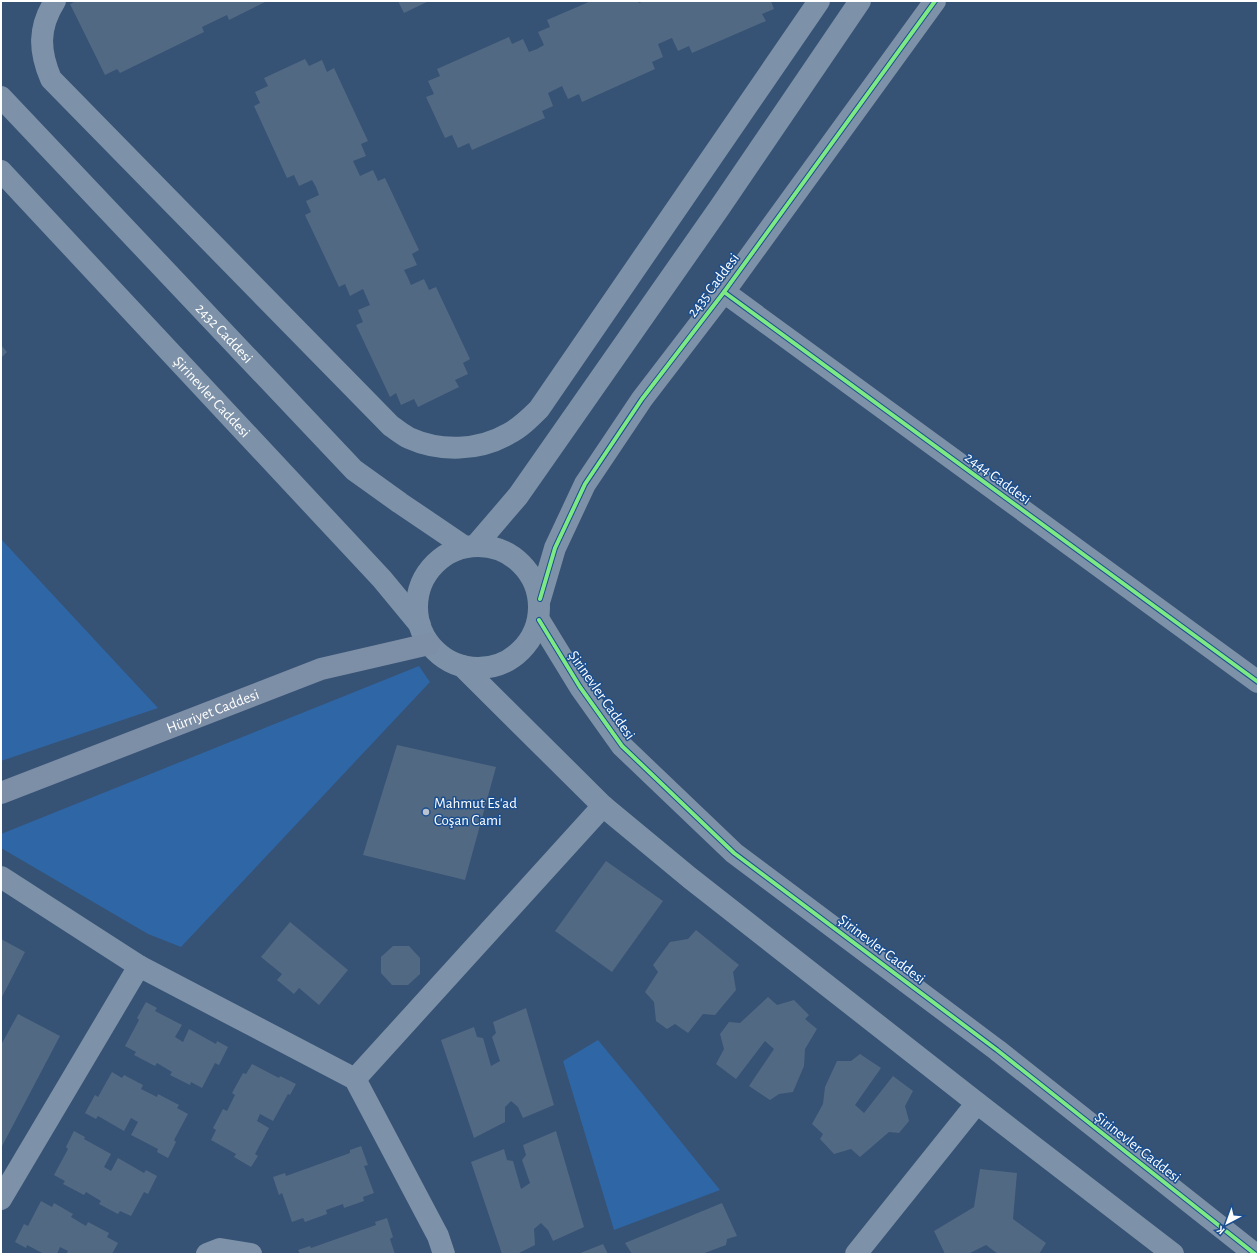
<svg xmlns="http://www.w3.org/2000/svg" width="1259" height="1255" font-family="'Alegreya Sans',sans-serif">
<style>
.green{fill:#2f66a5}
.building{fill:#526984}
.lines{fill:none;stroke-linecap:round;stroke-linejoin:round}
.minor{stroke:#7d92a8;stroke-width:22}
.major{stroke:#7d8ea7;stroke-width:22}
.cycleway-casing{stroke:#1b4f8f;stroke-width:6}
.cycleway{stroke:#7ce984;stroke-width:4}
.poi-dot{fill:#b9c2ce;stroke:#1b4f8f;stroke-width:1.5}
.labels{text-anchor:middle;stroke-width:3;stroke-linejoin:round;paint-order:stroke}
.street-label{font-size:15px;fill:#fff;stroke:#1b4f8f}
.poi-label{font-size:15px;fill:#fff;stroke:#1b4f8f;text-anchor:start}
</style>
<rect width="100%" height="100%" fill="#365274"/>
<g class="green">
<polygon points="1,539 158,708 1,761"/>
<polygon points="419,666 430,682 181,947 148,934 1,848 1,834"/>
<polygon points="598,1040 640,1091 720,1190 614,1230 563,1061"/>
</g>
<g class="building">
<polygon points="76,1 267,1 229,20 227,15 202,27 204,32 120,73 117,69 105,75 70,4"/>
<polygon points="398,1 429,1 404,13"/>
<polygon points="591,1 638,1 639,3 644,1 771,1 774,9 762,14 766,21 692,53 689,46 678,51 672,38 658,44 663,57 652,62 655,69 582,102 579,94 568,99 562,86 548,93 553,106 542,111 545,118 472,150 469,143 458,148 452,135 445,138 426,97 434,94 428,81 440,76 437,69 509,37 512,44 523,39 529,52 537,49 544,45 538,32 550,27 547,20"/>
<polygon points="305,59 309,66 322,60 327,72 334,68 368,141 361,144 366,156 353,161 360,176 373,170 378,181 385,178 419,250 412,254 417,265 404,270 408,278 411,285 424,279 429,290 436,287 470,359 463,363 468,374 455,380 459,387 418,407 414,399 401,405 396,393 390,397 356,325 363,322 358,310 370,305 363,289 350,296 345,284 339,287 305,215 311,212 306,201 319,195 316,187 312,180 299,186 294,175 287,178 254,106 260,103 255,92 268,86 264,78"/>
<polygon points="1,345 7,352 1,358"/>
<polygon points="397,745 496,767 465,880 363,855"/>
<polygon points="606,861 663,901 612,972 555,931"/>
<polygon points="290,922 348,970 319,1005 299,988 294,994 277,980 282,974 261,957"/>
<polygon points="696,930 739,965 733,972 736,990 715,1015 703,1014 688,1033 675,1024 667,1029 656,1021 654,1002 645,992 658,972 653,965 670,942 688,939"/>
<polygon points="1,939 25,952 1,999"/>
<polygon points="393,946 409,946 420,958 420,974 408,985 392,985 381,973 381,957"/>
<polygon points="768,997 777,1005 794,1000 809,1015 805,1019 817,1029 805,1049 804,1066 793,1092 779,1094 770,1100 749,1086 774,1049 765,1041 736,1079 716,1064 724,1049 720,1034 729,1022 740,1023"/>
<polygon points="146,1002 157,1008 155,1011 182,1025 175,1037 183,1042 189,1029 216,1044 217,1041 228,1047 219,1065 215,1063 202,1088 191,1082 190,1085 170,1075 172,1072 157,1063 155,1066 134,1055 136,1052 125,1046 139,1020 137,1018"/>
<polygon points="526,1008 554,1105 523,1118 518,1107 511,1101 505,1107 505,1122 474,1138 441,1040 474,1027 477,1037 483,1038 491,1066 500,1061 492,1037 496,1033 493,1022"/>
<polygon points="18,1014 60,1036 1,1148 1,1045"/>
<polygon points="860,1054 881,1068 855,1105 864,1113 893,1076 913,1091 905,1106 909,1121 899,1133 889,1132 860,1157 851,1149 834,1154 820,1139 823,1134 812,1124 823,1104 825,1087 837,1061 851,1061"/>
<polygon points="252,1064 279,1078 280,1076 296,1084 290,1095 288,1094 273,1121 260,1114 257,1121 269,1128 255,1154 258,1156 251,1167 234,1157 236,1154 211,1140 216,1130 213,1128 223,1109 227,1111 235,1095 232,1093 243,1073 246,1074"/>
<polygon points="112,1072 122,1078 124,1075 143,1085 141,1089 157,1097 158,1094 179,1105 177,1108 188,1114 174,1140 176,1142 168,1158 157,1152 158,1149 131,1135 138,1122 131,1118 124,1131 98,1116 96,1119 85,1113 95,1095 98,1097"/>
<polygon points="74,1131 85,1137 84,1139 111,1154 104,1167 111,1171 118,1158 144,1173 146,1170 157,1176 148,1194 144,1192 131,1216 120,1211 118,1214 99,1204 101,1201 86,1192 84,1195 63,1184 65,1181 54,1175 68,1149 66,1147"/>
<polygon points="556,1131 584,1227 553,1241 548,1230 541,1223 534,1229 535,1245 517,1254 502,1254 471,1162 504,1149 507,1160 513,1161 521,1189 530,1183 522,1160 526,1155 523,1145"/>
<polygon points="361,1146 368,1165 364,1166 374,1193 363,1197 364,1201 344,1208 343,1204 326,1210 327,1214 305,1222 303,1218 292,1222 282,1193 279,1195 273,1177 285,1173 286,1176 350,1153 350,1150"/>
<polygon points="980,1169 1017,1173 1013,1219 1046,1243 1039,1254 998,1254 986,1245 968,1254 945,1254 934,1231 974,1207"/>
<polygon points="41,1201 52,1207 54,1203 73,1214 71,1217 86,1226 88,1222 109,1233 107,1237 118,1243 112,1254 66,1254 68,1251 60,1247 57,1254 44,1254 27,1245 26,1248 15,1242 24,1224 28,1226"/>
<polygon points="722,1203 737,1236 727,1239 726,1245 702,1254 632,1254 625,1243"/>
<polygon points="387,1218 393,1237 390,1239 395,1254 300,1254 298,1250 310,1246 311,1248 376,1225 375,1222"/>
<polygon points="603,1244 608,1254 578,1254"/>
</g>
<g class="lines">
<g class="minor">
<path d="M55,1C38,28 39,51 51,79L391,426C397,430 403,435 409,438C440,452 479,451 508,434C520,428 530,418 539,409L819,1"/>
<path id="s1" d="M1,97L354,470L400,503L465,547"/>
<path id="s2" d="M1,171L382,579L420,625"/>
<polyline points="724,292 1258,682"/>
<polyline points="476,545 518,496 720,207 860,1"/>
<circle cx="478" cy="607" r="61"/>
<polyline points="540,599 555,548 585,484 642,399 724,292 935,1"/>
<polyline points="539,620 580,687 622,746 734,853 997,1050 1255,1254"/>
<polyline points="462,666 603,806 690,878 977,1103 1173,1254"/>
<polyline points="1,877 139,966 355,1079 438,1236 444,1254"/>
<polyline points="355,1079 603,806"/>
<polyline points="1,1199 139,966"/>
<polyline points="207,1254 220,1249 251,1254"/>
<polyline points="856,1254 977,1103"/>
</g>
<path class="major" id="s3" d="M1,793L321,669L429,644"/>
<g class="cycleway-casing">
<g id="cycleway">
<polyline points="724,292 1258,682"/>
<polyline points="540,599 555,548 585,484 642,399 724,292 935,1"/>
<polyline points="539,620 580,687 622,746 734,853 997,1050 1255,1254"/>
</g>
</g>
<use href="#cycleway" class="cycleway"/>
</g>
<circle class="poi-dot" cx="426" cy="812" r="4"/>
<g class="labels">
<g class="street-label">
<text transform="translate(713 285) rotate(-53)" y="5">2435 Caddesi</text>
<text dy="5" stroke="none"><textPath href="#s1" startOffset="325">2432 Caddesi</textPath></text>
<text dy="5" stroke="none"><textPath href="#s2" startOffset="309">Şirinevler Caddesi</textPath></text>
<text transform="translate(998 478) rotate(36)" y="5">2444 Caddesi</text>
<text transform="translate(602 695) rotate(55)" y="5">Şirinevler Caddesi</text>
<text dy="5" stroke="none"><textPath href="#s3" startOffset="227">Hürriyet Caddesi</textPath></text>
<text transform="translate(882 949) rotate(37)" y="5">Şirinevler Caddesi</text>
<text transform="translate(1138 1147) rotate(38)" y="5">Şirinevler Caddesi</text>
</g>
<g class="poi-label">
<text x="434" y="808">Mahmut Es'ad<tspan x="434" dy="17">Coşan Cami</tspan></text>
</g>
</g>
<rect width="1259" height="1255" fill="none" stroke="#ffffff" stroke-width="4"/>
<g transform="translate(1227 1223) rotate(221)" stroke="#1b4f8f" stroke-width="3" paint-order="stroke">
<path d="M0-3L7 15L0 10L-7 15Z" fill="#ffffff"/>
<text y="-6" font-size="11" font-weight="bold" text-anchor="middle" fill="#ffffff">K</text>
</g>
</svg>
